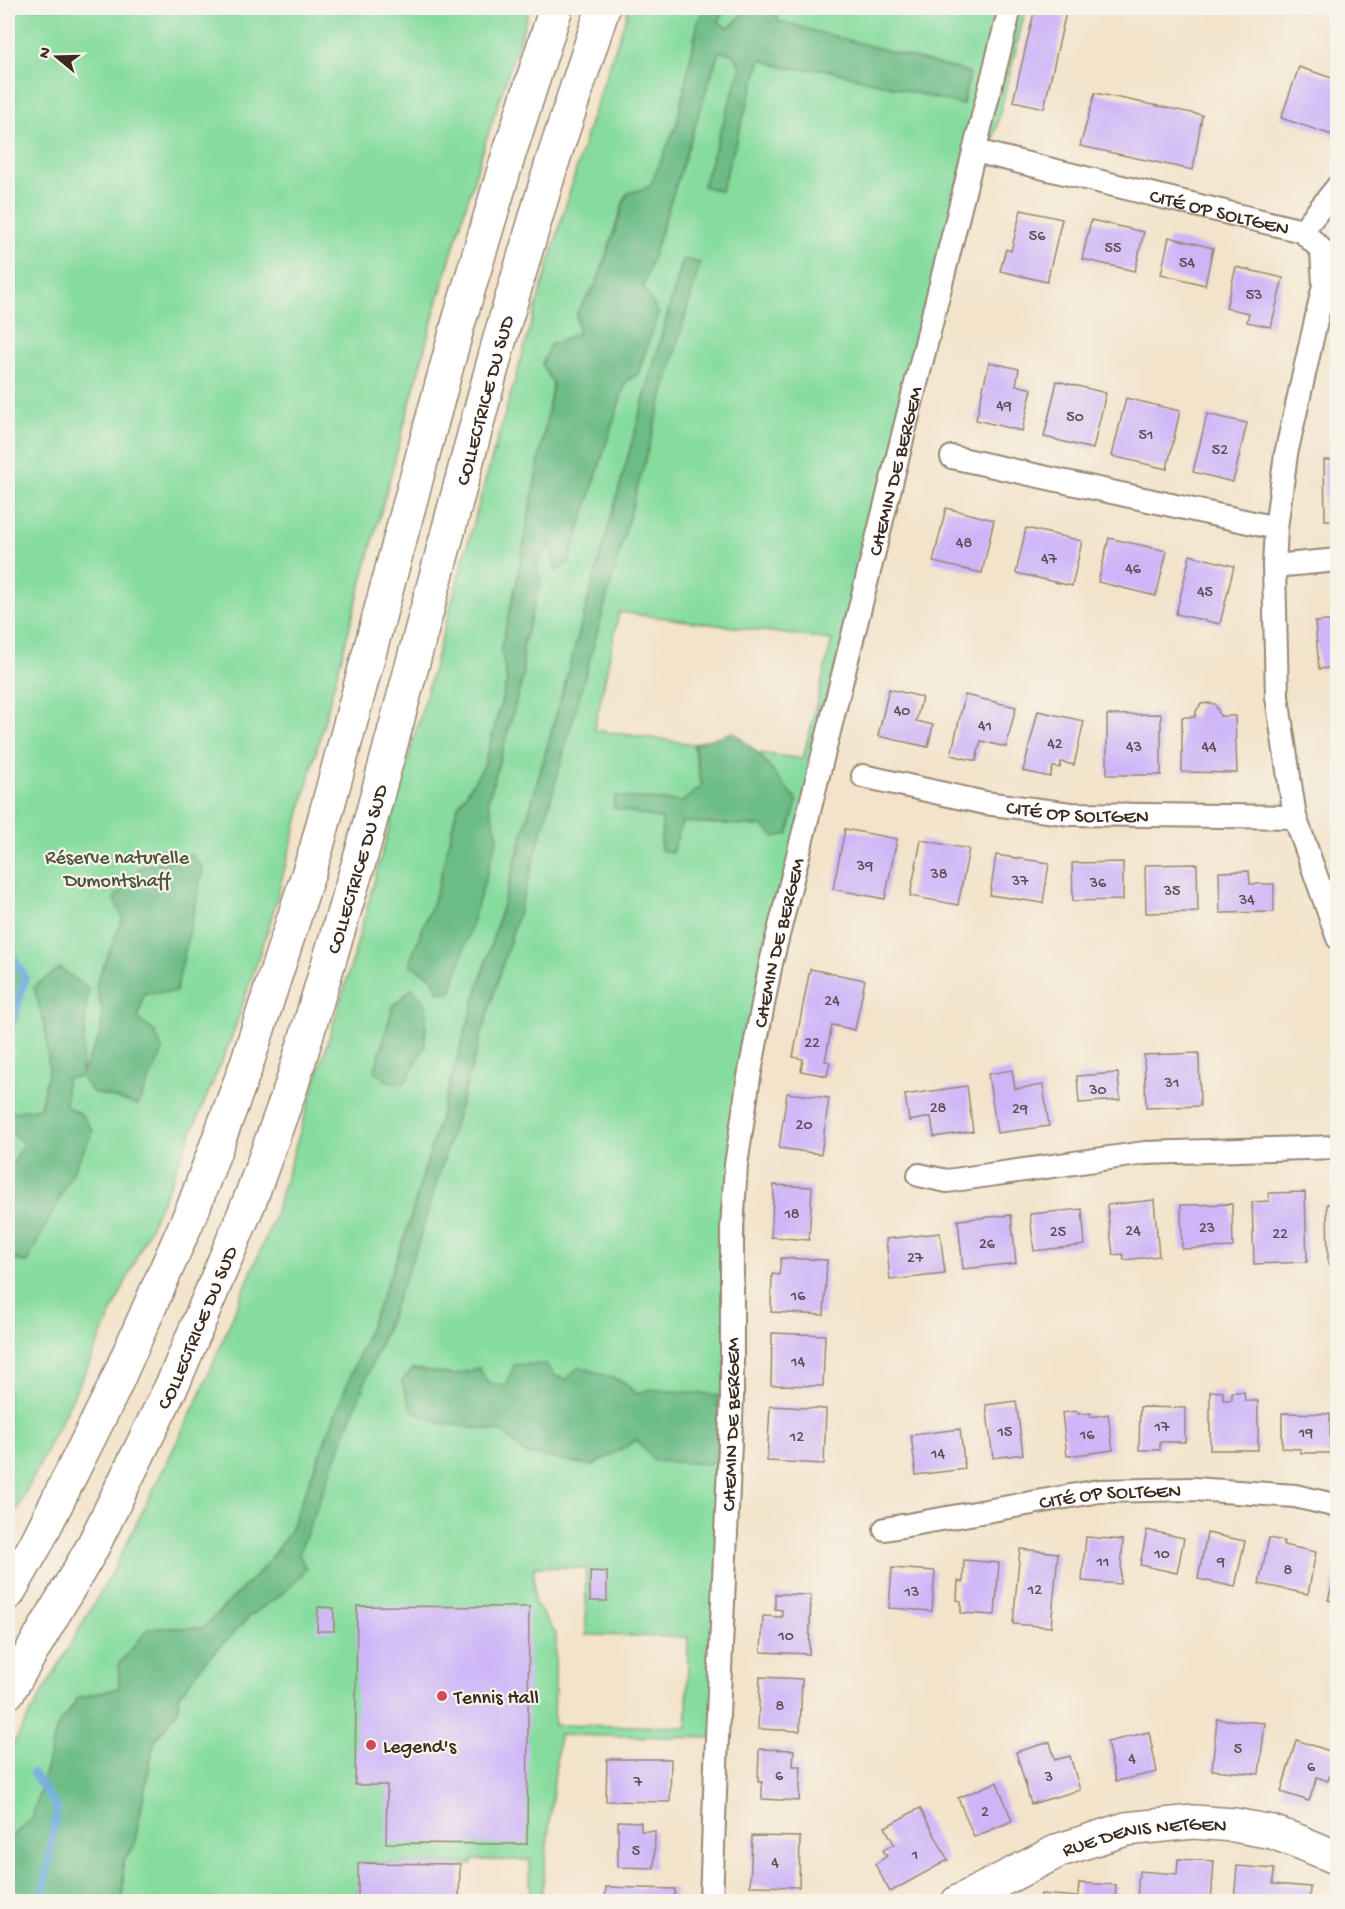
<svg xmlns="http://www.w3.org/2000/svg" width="1345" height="1909" font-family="'Gochi Hand',sans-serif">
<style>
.green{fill:#86dc9f;stroke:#60835e;stroke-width:1.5;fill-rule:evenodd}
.forest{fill:#6cbc86;stroke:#547352;stroke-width:1.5}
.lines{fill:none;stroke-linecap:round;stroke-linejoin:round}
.stream{stroke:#68a9dc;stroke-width:8}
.building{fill:#cdb5f8}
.minor-casing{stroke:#978674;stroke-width:26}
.secondary-casing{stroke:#978674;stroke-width:36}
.motorway-casing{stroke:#978674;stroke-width:36}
.minor{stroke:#fff;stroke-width:22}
.secondary{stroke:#fff;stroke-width:33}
.motorway{stroke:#fff;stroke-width:33}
.poi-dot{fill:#d1495b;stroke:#f7f3e8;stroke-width:2}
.labels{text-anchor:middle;stroke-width:4.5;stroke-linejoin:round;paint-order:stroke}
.number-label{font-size:16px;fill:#604d54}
.street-label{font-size:20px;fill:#3b2a1e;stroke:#f7f3e8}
.park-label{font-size:20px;fill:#4e563e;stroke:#f7f3e8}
.poi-label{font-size:20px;fill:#3b2a1e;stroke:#f7f3e8;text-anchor:start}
</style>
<rect width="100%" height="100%" fill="#f7f3e8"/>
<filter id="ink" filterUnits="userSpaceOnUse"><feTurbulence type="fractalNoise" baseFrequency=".0167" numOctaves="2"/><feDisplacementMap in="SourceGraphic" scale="12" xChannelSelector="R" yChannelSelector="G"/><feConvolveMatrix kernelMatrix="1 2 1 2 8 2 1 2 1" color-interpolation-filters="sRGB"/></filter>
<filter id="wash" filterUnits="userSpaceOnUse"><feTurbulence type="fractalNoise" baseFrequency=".008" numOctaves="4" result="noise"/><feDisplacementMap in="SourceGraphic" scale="24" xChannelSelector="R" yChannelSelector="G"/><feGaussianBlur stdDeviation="1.35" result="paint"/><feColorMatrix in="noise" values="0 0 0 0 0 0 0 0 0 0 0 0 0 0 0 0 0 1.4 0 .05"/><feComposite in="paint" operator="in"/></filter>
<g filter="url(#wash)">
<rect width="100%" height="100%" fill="#f3e3ca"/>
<g class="green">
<polygon points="8,8 530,8 485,143 438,299 270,923 231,1039 170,1183 87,1368 8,1528"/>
<path d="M629,8H704L698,22L677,124L650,187L626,194L597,283L577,312L578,333L550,345L553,383L518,576L501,648L507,681L484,766L457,808L437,891L409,964L498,837L488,801L523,677V645L540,581L536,568L550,541L556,571L569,562L626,381L638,373L658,313L643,287L719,51L733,54L741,67L703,186L720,191L760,59L785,68L823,69L963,104L970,73L777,21L776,8H1026L992,145L975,151L749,1077L717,1738L559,1735L541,1901H530V1860H473L472,1864L359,1863L358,1901H123V1861L134,1846L154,1742L178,1711L179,1696L201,1666L250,1616L287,1590L306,1569L299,1554L318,1499L391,1317L683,259L511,877L404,1240L289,1533L264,1567L203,1628H149L119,1688L57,1728L33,1816L8,1841V1753L115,1567L199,1397L273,1220L348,976L483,489L588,129ZM619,612L832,640L803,759L758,753L797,801L762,826L682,822L672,852L661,850L662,819L615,797L682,802L702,786L693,744L594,730ZM413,1369L455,1375L488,1383L507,1385L555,1376L567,1380L624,1382L636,1394L524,1453L503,1432L440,1423ZM534,1567L586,1568V1635L688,1637L687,1727L554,1725L556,1634L534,1602Z"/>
<path d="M727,8H760L759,10C735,11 742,22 727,28L718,23L724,10Z"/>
</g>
<g class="forest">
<path d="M704,8H727L724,10L719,22L727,28C742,23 735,11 759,10L760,8H776L778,21L970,73L962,105L823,69L785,68L761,59L721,191L703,186L741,67L733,54L719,51L643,287L658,313L638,374L626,381L569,562L556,571L549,542L536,568L541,581L523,645V677L488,801L498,837L451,992H439L431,977L409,964L437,891L457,808L484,766L507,681L501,648L518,576L553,384L542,364L550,345L578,333L577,312L597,283L627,194L650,186L677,124L698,22Z"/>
<polygon points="683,259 700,263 528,881 418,1244 299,1554 306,1569 287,1590 250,1616 201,1666 179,1696 178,1710 154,1741 134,1846 123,1861 123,1901 8,1901 8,1841 33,1816 57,1728 78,1698 119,1688 119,1664 149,1628 203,1628 264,1567 289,1533 404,1240 511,877"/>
<polygon points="733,732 758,753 797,801 788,834 775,837 762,826 682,822 672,853 661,850 662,819 613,808 615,796 682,802 702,786 694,744"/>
<polygon points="191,854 203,869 176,992 144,993 138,1019 154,1031 163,1051 138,1105 93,1092 80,1077 66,1078 66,1106 82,1115 93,1131 27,1263 15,1259 8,1271 8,1169 13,1164 23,1143 8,1129 8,1113 40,1108 49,1068 46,1032 34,987 60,968 88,989 81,1074 101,1033 102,1012 96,984 123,918 114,899 141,867"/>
<polygon points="8,959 25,978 20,1001 8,1006"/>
<polygon points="412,988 426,1004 425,1046 405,1083 389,1082 375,1071 393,1006"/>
<polygon points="546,1364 555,1376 566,1380 579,1366 624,1382 636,1394 650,1389 718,1395 716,1459 709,1464 655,1461 637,1440 592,1466 524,1453 503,1432 440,1423 412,1410 401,1381 413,1369 455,1375 479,1368 488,1383 507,1385 514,1365"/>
</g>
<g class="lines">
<g class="stream">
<polyline points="8,947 25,978 14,1019 8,1030"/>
<polyline points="33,1773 57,1808 42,1902"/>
</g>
</g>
<g id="blocks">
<g class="building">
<polygon points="1035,8 1067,8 1044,108 1013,101"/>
<polygon points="1299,67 1338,80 1338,137 1281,118"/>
<polygon points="1095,93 1202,115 1193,170 1080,146"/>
<polygon points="1021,210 1062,219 1047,282 1000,271 1006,249 1011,251"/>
<polygon points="1091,220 1144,232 1135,271 1082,259"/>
<polygon points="1169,237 1213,248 1205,285 1161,274"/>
<polygon points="1236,267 1283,278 1271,327 1247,322 1249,313 1226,308"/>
<polygon points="989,362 1019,369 1016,385 1032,389 1022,431 976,420"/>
<polygon points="1057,381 1106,393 1093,449 1044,437"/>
<polygon points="1126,398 1180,411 1167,469 1112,456"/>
<polygon points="1207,414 1247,423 1233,482 1193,472"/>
<polygon points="1324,460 1338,460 1338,520 1325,520"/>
<polygon points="946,508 994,520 982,573 933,562"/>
<polygon points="1026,528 1082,541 1072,586 1016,573"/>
<polygon points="1109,538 1167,551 1156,596 1098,582"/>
<polygon points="1190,555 1234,566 1220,624 1176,614"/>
<polygon points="1338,620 1338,667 1319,669 1315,622"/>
<polygon points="889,689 922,697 916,721 933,725 928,747 878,736"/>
<polygon points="965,695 1016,707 1006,747 981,741 976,761 951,755"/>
<polygon points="1209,703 1215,704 1220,716 1235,716 1237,773 1182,772 1182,717 1195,717 1196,711 1201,704"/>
<polygon points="1038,711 1084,721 1074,765 1061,762 1060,768 1053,767 1050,777 1023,771"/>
<polygon points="1161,714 1161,775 1107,775 1107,715"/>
<polygon points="845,829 897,839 885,899 833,889"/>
<polygon points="921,840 969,849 958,905 910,896"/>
<polygon points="996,855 1049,863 1043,903 990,895"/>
<polygon points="1123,862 1123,900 1073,901 1072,863"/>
<polygon points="1197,864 1198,912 1146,913 1145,865"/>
<polygon points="1249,871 1250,884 1274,884 1274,912 1220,913 1219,872"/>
<polygon points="810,969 865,980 855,1030 832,1025 825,1061 830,1062 827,1076 801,1071 803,1059 793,1057"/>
<polygon points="1199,1053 1200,1106 1146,1108 1144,1055"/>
<polygon points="1012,1070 1015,1089 1043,1085 1049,1126 997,1133 988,1074"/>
<polygon points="1118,1073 1120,1100 1079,1103 1077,1076"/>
<polygon points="967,1086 973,1131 934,1137 931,1117 909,1121 905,1095"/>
<polygon points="787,1093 829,1098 821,1154 779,1148"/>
<polygon points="774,1185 812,1187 809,1240 771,1237"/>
<polygon points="1305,1192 1307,1262 1254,1264 1252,1202 1269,1201 1269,1193"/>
<polygon points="1154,1200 1159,1256 1124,1260 1123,1254 1113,1255 1107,1205"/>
<polygon points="1232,1204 1233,1247 1182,1249 1181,1205"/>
<polygon points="1327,1204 1338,1204 1338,1264 1328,1264"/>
<polygon points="1082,1209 1085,1245 1034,1251 1030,1214"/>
<polygon points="1011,1215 1016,1263 963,1269 958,1220"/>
<polygon points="940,1233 945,1274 890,1280 886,1239"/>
<polygon points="781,1258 827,1260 824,1315 771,1312 772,1274 779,1275"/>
<polygon points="772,1333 825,1335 823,1386 771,1385"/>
<polygon points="1210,1391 1223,1392 1223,1400 1232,1400 1232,1392 1244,1392 1245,1401 1258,1401 1258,1450 1210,1450"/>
<polygon points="1016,1401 1023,1454 993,1458 986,1405"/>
<polygon points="770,1406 826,1409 824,1464 767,1461"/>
<polygon points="1140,1407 1185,1408 1185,1442 1160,1442 1160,1450 1139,1450"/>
<polygon points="1077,1411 1078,1414 1091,1413 1091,1417 1108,1414 1113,1450 1067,1456 1062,1413"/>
<polygon points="1282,1413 1330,1414 1330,1453 1301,1453 1301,1449 1282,1448"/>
<polygon points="960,1429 965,1469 916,1475 911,1435"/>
<polygon points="1147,1530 1184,1538 1177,1573 1140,1565"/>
<polygon points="1207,1533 1245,1541 1235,1587 1198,1579"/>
<polygon points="1086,1537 1123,1540 1120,1584 1082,1581"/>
<polygon points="1269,1538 1284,1541 1283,1545 1316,1552 1308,1594 1259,1584"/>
<polygon points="1020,1549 1058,1553 1051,1627 1013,1624"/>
<polygon points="964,1560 999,1563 995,1615 961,1613 961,1601 957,1600 958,1581 963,1582"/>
<polygon points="892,1568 935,1571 932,1611 889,1608"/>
<polygon points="590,1571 607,1572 607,1601 590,1601"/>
<polygon points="1337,1571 1338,1572 1338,1603 1328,1600"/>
<polygon points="775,1594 811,1595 809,1654 761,1652 763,1616 782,1617 782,1610 775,1609"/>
<polygon points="357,1606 529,1607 527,1844 386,1843 387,1785 355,1785"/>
<polygon points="318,1607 334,1608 334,1631 317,1631"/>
<polygon points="760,1677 802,1679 800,1731 758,1729"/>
<polygon points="1217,1719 1265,1723 1259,1774 1212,1770"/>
<polygon points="1149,1732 1157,1772 1116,1781 1107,1742"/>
<polygon points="1296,1740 1336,1753 1328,1781 1317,1777 1309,1801 1281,1792"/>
<polygon points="1050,1742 1055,1760 1070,1756 1080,1790 1031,1804 1016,1752"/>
<polygon points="759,1749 794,1750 793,1766 801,1766 799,1801 762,1799 762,1782 758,1782"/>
<polygon points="607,1759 671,1759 670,1802 606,1801"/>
<polygon points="997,1782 1012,1821 974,1837 958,1798"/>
<polygon points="920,1808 948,1860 890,1892 875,1864 887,1856 883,1850 894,1844 885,1827"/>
<polygon points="618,1821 641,1822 641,1831 655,1831 654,1868 618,1867"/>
<polygon points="752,1836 800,1837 799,1887 750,1886"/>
<polygon points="1178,1859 1214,1861 1211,1902 1137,1902 1139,1871 1177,1874"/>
<polygon points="358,1863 460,1864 459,1902 358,1902"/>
<polygon points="1237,1866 1274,1869 1273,1884 1310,1887 1309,1902 1234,1902"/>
<polygon points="1079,1883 1116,1885 1115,1902 1041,1902 1041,1894 1078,1897"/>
<polygon points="606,1887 675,1889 674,1902 605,1902"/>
</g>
</g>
</g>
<g filter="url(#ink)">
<use href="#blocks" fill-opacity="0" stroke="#978674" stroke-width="1.5"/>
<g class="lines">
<g class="minor-casing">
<g id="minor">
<path id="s1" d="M975,151L1302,231L1322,250L1324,285L1286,454L1276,528L1274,566L1277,697L1295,817L1338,938"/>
<polyline points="1302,231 1338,186"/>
<polyline points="952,457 1276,528"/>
<polyline points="1274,566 1338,560"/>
<path id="s2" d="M863,776L985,803L1071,814L1295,817"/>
<polyline points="919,1175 947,1181 1145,1153 1338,1147"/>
<path id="s3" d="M885,1529L1099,1491L1194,1489L1295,1496L1338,1506"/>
<path id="s4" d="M711,1902L717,1738L732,1397V1229L736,1165L749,1077L771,963L1010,8"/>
</g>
</g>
<g class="secondary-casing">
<g id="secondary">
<path id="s5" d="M958,1902L1060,1850L1126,1829L1193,1822L1234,1825L1272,1832L1297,1841L1338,1858"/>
</g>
</g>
<g class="motorway-casing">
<g id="motorway">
<polyline points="8,1593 36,1544 112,1392 194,1206 245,1069 316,850 459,321 509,154 556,8"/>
<path id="s6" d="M8,1692L91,1550L175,1379L250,1200L291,1087L362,852L500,338L552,163L603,8"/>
</g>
</g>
<use href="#minor" class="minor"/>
<use href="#secondary" class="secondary"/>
<use href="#motorway" class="motorway"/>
</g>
</g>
<g class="poi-dot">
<circle cx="442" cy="1696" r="6"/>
<circle cx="371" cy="1745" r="6"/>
</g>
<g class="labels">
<g class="number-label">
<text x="1037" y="240">56</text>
<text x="1113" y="252">55</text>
<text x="1187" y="267">54</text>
<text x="1254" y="299">53</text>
<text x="1004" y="410">49</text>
<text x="1075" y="421">50</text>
<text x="1146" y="439">51</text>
<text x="1220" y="454">52</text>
<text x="964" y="547">48</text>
<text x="1049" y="563">47</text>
<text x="1133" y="573">46</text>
<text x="1205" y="596">45</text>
<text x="902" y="715">40</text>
<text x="985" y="730">41</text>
<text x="1055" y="748">42</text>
<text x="1134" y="751">43</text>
<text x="1209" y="751">44</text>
<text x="865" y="870">39</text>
<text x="939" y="878">38</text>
<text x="1020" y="885">37</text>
<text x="1098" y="887">36</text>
<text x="1172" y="895">35</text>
<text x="1247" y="904">34</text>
<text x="832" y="1005">24</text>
<text x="812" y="1047">22</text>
<text x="1172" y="1087">31</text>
<text x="1098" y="1094">30</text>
<text x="938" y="1112">28</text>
<text x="1020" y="1113">29</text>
<text x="804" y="1129">20</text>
<text x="792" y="1218">18</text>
<text x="1207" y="1232">23</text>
<text x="1133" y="1235">24</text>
<text x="1058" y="1236">25</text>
<text x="1280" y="1238">22</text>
<text x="987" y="1248">26</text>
<text x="915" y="1262">27</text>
<text x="798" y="1300">16</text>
<text x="798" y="1366">14</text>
<text x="1162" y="1431">17</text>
<text x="1005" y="1436">15</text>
<text x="1306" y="1437">19</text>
<text x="1087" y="1439">16</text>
<text x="797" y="1441">12</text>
<text x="938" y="1458">14</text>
<text x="1162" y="1558">10</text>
<text x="1103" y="1566">11</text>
<text x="1221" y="1566">9</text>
<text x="1288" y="1574">8</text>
<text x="1035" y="1594">12</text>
<text x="912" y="1596">13</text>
<text x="786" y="1640">10</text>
<text x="780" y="1710">8</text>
<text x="1238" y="1753">5</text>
<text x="1132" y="1763">4</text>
<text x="1311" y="1771">6</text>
<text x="779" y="1780">6</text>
<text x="1049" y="1781">3</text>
<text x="638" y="1786">7</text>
<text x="985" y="1816">2</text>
<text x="636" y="1855">5</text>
<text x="915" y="1859">1</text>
<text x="775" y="1867">4</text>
</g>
<g class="street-label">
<text dy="7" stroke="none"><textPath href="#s1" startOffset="252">CITÉ OP SOLTGEN</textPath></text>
<text dy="7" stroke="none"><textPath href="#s6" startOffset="1383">COLLECTRICE DU SUD</textPath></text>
<text dy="7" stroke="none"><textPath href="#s4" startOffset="1450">CHEMIN DE BERGEM</textPath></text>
<text dy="7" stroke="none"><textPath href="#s2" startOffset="218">CITÉ OP SOLTGEN</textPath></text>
<text dy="7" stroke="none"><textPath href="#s6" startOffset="897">COLLECTRICE DU SUD</textPath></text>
<text dy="7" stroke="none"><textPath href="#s4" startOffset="964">CHEMIN DE BERGEM</textPath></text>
<text dy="7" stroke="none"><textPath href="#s6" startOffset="411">COLLECTRICE DU SUD</textPath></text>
<text dy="7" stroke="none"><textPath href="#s4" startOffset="478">CHEMIN DE BERGEM</textPath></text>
<text dy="7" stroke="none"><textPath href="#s3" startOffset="228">CITÉ OP SOLTGEN</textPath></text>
<text dy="7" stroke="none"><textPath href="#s5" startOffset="201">RUE DENIS NETGEN</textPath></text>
</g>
<g class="park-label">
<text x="117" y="863">Réserve naturelle<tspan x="117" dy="23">Dumontshaff</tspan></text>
</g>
<g class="poi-label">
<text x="454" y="1703">Tennis Hall</text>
<text x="383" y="1752">Legend's</text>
</g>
</g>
<rect width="1345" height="1909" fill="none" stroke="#f7f3e8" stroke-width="30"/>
<g transform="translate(57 57) rotate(289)" stroke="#f7f3e8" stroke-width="4.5" paint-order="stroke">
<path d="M0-4.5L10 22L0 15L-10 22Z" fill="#3b2a1e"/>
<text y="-9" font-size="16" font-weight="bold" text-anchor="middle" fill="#3b2a1e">N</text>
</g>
</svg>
